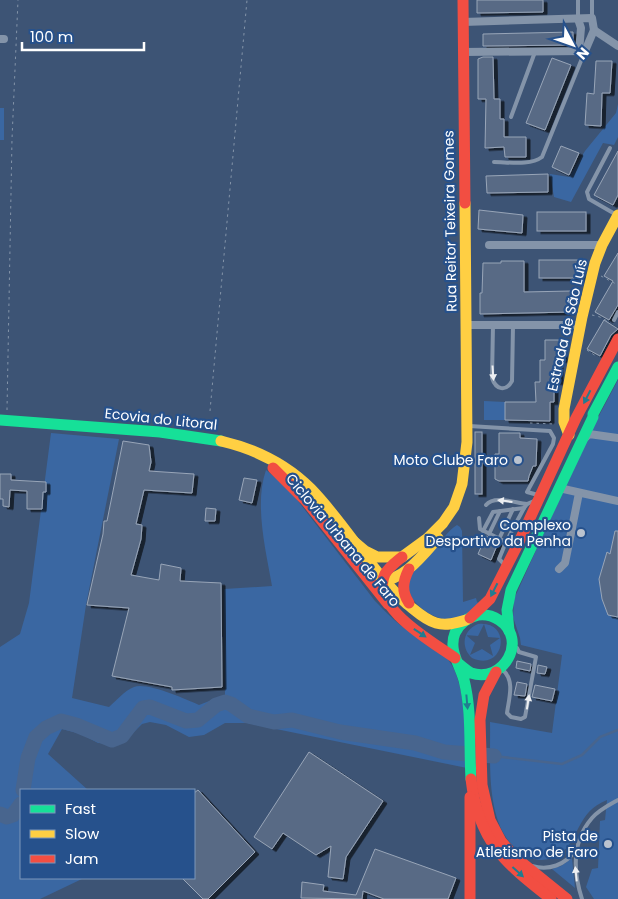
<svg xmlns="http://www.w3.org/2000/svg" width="618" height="899" font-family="Poppins,sans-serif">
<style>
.green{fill:#3a67a2;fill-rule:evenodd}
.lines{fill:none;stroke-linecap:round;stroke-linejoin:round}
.stream{stroke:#48658e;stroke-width:2.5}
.river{stroke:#48658e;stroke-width:15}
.building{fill:#596b85;stroke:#98a5b8;filter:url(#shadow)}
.path{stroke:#8494a9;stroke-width:1;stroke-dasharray:2.5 4;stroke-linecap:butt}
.lane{stroke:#8494a9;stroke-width:4}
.street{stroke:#8494a9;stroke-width:8}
.fast{stroke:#16e098;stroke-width:11}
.slow{stroke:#ffcf43;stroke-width:11}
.jam{stroke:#f24e42;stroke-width:11}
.oneway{fill:#edeff2}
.oneway2{fill:#217c90}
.poi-dot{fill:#bbc3cf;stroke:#26518c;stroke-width:2}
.labels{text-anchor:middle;stroke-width:4.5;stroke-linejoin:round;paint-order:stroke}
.street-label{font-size:14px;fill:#fff;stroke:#26518c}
.poi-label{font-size:14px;fill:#fff;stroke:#26518c;text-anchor:end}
</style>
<defs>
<filter id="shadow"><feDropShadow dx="4" dy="2.5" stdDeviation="0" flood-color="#0009"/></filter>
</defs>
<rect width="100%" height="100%" fill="#3d5475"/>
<g class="green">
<polygon points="618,104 618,137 614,145 603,143 571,202 554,197 550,174 569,177 585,151 616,113"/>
<rect x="0" y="108" width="4" height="32"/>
<path d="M618,380V899H594L586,887L592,869L598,868L600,821L605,820L607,800C576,812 580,840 560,854C549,861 538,862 527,856C483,834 491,764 490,722L552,733L562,655L521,645L520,638L513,617L514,599L585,442Z"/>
<polygon points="484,401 505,402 505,420 484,420"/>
<path d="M51,433L119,439L86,605L72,698L109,707C117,700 124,691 134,687C147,682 185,699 199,705L225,695L224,589L272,586C266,551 254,504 266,470L288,488L375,601C385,611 395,622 407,630C419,638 434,645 445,656C468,679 464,737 467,768L247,723H225L204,735L189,737L166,725L150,722L142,724L126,740L112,744L98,743L81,734L62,729L48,754L88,790H21V878H84L40,899H0V647L20,634L29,603Z"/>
<path d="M457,525L460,527L462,531L463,602L476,598L477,602L480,604C472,611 462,620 450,620C433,620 403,600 409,581C413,567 426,558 436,548C442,541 448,530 457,525Z"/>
<path d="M478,624C513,620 505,673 472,658C460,647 463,630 478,624ZM484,624L488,637L500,638L490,645L493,656L482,649L470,655L475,643L466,635L478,636Z"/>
<polygon points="572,858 575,888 552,869 561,866"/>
</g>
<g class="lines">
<polyline class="stream" points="494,756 562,764 582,755 600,737 618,730"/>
<g class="river">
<polyline points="23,790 28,758 36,737 46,728 61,721 76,725 112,740 122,736 143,708 150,707 186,721 198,720 216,705 225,702 231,704 248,716 274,722 292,720 340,732 415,743 444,752 494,756"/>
<polyline points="0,814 7,817 13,815 21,804"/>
</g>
</g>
<g class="building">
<polygon points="477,0 543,0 543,12 477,13"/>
<polygon points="573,32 573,45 483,46 483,34"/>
<polygon points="483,57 493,57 494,99 500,99 500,119 504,119 504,137 526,137 526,157 505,157 504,147 485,148 486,99 478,99 478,59"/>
<polygon points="552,58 571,65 545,130 526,123"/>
<polygon points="596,61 612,61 610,93 602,93 601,126 585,125 587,93 594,94"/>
<polygon points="561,146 579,153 569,175 552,167"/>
<polygon points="618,151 618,195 613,205 594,195"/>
<polygon points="548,174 548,192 487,193 486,176"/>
<polygon points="479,210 523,215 522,233 478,229"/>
<rect x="537" y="212" width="49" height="19"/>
<polygon points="618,253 618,305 609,320 595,312 613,281 604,276"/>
<rect x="539" y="260" width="42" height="18"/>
<polygon points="501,261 524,261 524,292 571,291 571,312 480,314 480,293 482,293 483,263 501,263"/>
<polygon points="604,320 618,329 611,335 600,356 587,349"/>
<polygon points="545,340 563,340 563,360 559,360 559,382 554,382 554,402 550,402 550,421 505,420 505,402 536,402 535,382 540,382 540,360 545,360"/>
<rect x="475" y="432" width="7" height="62"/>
<polygon points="499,433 520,433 520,438 537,439 536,466 533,466 529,476 528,481 499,481 495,479 495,454 499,454"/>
<polygon points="123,441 149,445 151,462 149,471 194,474 192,493 144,490 136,524 142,525 141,539 131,575 159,580 161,564 181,568 180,581 221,583 222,687 172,690 172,687 112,676 129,608 87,605 103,534 104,521 107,521"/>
<polygon points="0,474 11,474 11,480 46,482 46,492 43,492 42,509 27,509 27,491 10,490 9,507 3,506 3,499 0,499"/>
<polygon points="244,478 257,480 252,503 239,500"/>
<polygon points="206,508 216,509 215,521 205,521"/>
<polygon points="615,531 618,531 618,617 608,615 602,599 599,579 607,552 610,554"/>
<polygon points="486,536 498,543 491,560 478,554"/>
<polygon points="517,661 531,664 530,671 516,668"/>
<polygon points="538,665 547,667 545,674 537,673"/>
<polygon points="517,682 527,684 525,696 514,695"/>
<polygon points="535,685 555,689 552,701 532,697"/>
<polygon points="309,752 383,801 346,857 343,879 328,877 331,846 316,855 283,833 272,849 254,837"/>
<polygon points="198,790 255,852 208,899 203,899 182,878 194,878 194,793"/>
<polygon points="375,849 456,878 448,899 384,899 363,891 362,899 301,898 302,882 324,885 323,891 356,895"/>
</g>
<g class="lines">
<g class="path">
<polyline points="601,276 618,285"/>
<polyline points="592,315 600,317 609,322"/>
<polyline points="587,350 596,356"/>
<polyline points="7,410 12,139 18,0"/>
<polyline points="210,411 247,0"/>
<polyline points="530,423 554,424"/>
</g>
<g class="lane">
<polyline points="578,0 578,18"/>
<polyline points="592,0 592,18"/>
<polyline points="511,117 535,52"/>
<polyline points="610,148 587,192 589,199 615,214"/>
<path d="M494,162C508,162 530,166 542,157L585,51"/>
<polyline points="614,320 618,312"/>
<path d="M493,325L492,378C496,390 506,392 512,381L513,326"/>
<polyline points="469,426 550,431 554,438 553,444 527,492 538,495"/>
<path d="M486,505C494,495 515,503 527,504"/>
<polyline points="479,518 480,529 506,542"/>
<polyline points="483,531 493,512 524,508"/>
<polyline points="489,534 500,511"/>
<polyline points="499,539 513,509"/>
<polyline points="505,565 499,559 506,542 524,508 527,504 534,501"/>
<path d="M503,670C515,681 509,698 507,713L511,717L521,719L525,717L536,657L519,652L517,648"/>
<path d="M532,866C549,871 565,865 576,850"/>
<path d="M582,899C573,871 572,841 592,818C599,810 609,805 618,800"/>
</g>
<g class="street">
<polyline points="578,19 581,28 579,51"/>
<polyline points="463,22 592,18 594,30 618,46"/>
<polyline points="0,39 4,39"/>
<polyline points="463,52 585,51 594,30"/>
<polyline points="489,245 602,245"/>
<polyline points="467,325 581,325"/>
<polyline points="585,438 589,434 618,438"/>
<polyline points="559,488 618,501"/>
<polyline points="559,569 565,563 579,493"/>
</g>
<g class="fast">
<polyline points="0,420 160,432 221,441"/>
<polyline points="509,631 507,610 511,590 593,417 593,414 618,367"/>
<path d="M459,664C463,667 467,671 471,673C503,684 529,640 499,620C493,616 485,614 478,615C468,617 459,624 455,633C448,650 460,665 464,680C472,712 469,746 471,779"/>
</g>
<g class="slow">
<polyline points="569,435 564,422 564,409 582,317 595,263 602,245 618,215"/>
<path d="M221,441C255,449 287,465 311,489C346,525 370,570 407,604C416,611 425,620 436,623C446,626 456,623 466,620"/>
<polyline points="352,540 365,551 377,557 402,557 428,538 443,523 454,507 462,484 467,442 465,203"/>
<path d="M378,581C403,582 423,555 438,538"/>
</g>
<g class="jam">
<polyline points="463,0 465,203"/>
<polyline points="273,468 306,501 388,604"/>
<path d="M402,557C396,562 389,567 385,574C369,607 433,642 455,658"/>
<path d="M409,569C403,581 401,591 409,603"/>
<polyline points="470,618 490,599 519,542 576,418 618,339"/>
<polyline points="496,672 484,695 480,720 482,785 490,820 501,841 515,857 567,899"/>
<path d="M471,779C478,841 504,862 551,899"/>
<polyline points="470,797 470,899"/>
</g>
</g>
<defs><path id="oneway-solid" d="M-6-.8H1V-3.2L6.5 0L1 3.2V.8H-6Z" transform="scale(1.25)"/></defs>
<g class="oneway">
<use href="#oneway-solid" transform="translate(493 373) rotate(86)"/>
<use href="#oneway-solid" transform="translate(505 501) rotate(-173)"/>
<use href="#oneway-solid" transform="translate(528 702) rotate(-81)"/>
<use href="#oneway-solid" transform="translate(576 874) rotate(-96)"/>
</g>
<g class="oneway2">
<use href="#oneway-solid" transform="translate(587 397) rotate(117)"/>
<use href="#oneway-solid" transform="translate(494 590) rotate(117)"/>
<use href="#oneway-solid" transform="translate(420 633) rotate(34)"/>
<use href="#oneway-solid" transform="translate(467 702) rotate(85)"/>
<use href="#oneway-solid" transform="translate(518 872) rotate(42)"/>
</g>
<g class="poi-dot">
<circle cx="518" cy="460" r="5"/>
<circle cx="581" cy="533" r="5"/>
<circle cx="608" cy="844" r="5"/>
</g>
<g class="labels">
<g class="street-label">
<text transform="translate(450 221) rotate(-91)" y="5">Rua Reitor Teixeira Gomes</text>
<text transform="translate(567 325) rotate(-77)" y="5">Estrada de São Luís</text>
<text transform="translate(161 419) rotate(6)" y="5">Ecovia do Litoral</text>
<text transform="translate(343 540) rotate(50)" y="5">Ciclovia Urbana de Faro</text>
</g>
<g class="poi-label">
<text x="508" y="465">Moto Clube Faro</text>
<text x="571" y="530">Complexo<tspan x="571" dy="16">Desportivo da Penha</tspan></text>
<text x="598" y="841">Pista de<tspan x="598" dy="16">Atletismo de Faro</tspan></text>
</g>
</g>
<rect x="20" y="789" width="175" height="90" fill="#26518c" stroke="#7d97ba"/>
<rect x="30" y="805" width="25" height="8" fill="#16e098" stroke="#7d97ba"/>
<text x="65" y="814" font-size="15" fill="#ffffff">Fast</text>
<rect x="30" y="830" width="25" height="8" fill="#ffcf43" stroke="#7d97ba"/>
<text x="65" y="839" font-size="15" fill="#ffffff">Slow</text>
<rect x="30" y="855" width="25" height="8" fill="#f24e42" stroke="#7d97ba"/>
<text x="65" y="864" font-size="15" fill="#ffffff">Jam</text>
<g transform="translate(573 45) rotate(131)" stroke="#26518c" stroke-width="4" paint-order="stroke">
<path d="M0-4L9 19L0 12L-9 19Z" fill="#ffffff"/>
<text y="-8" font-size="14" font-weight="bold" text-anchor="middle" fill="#ffffff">N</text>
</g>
<path d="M22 42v8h122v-8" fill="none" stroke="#ffffff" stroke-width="2.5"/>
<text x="30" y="42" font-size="15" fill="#ffffff" stroke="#26518c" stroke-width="4" paint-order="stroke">100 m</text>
</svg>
